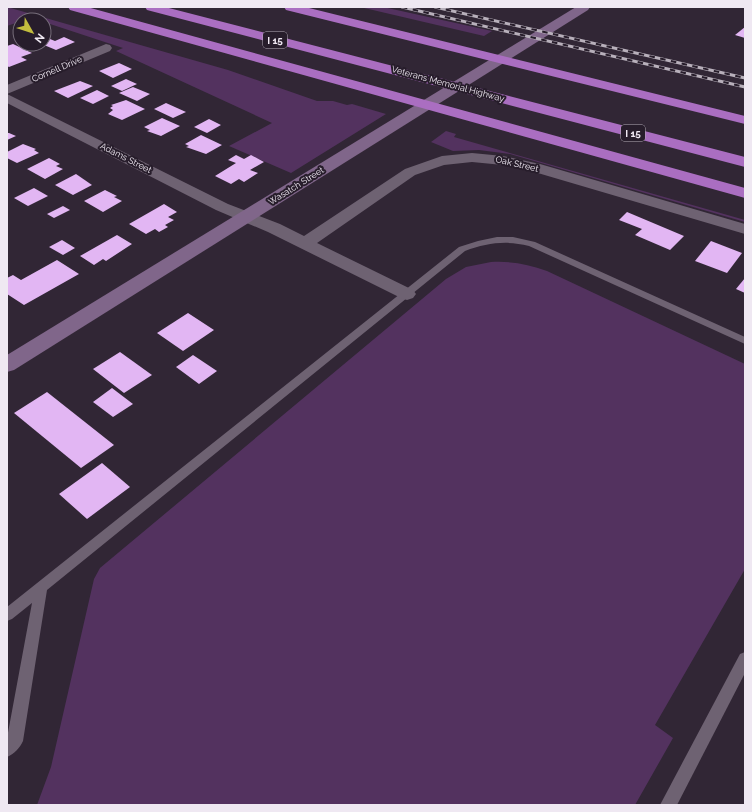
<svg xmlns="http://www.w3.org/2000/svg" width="752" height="812" font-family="Raleway,sans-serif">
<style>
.green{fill:#53325f}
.building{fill:#e2b6f3}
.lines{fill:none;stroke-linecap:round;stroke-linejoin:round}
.lane{fill:#6e6272;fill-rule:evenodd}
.street{fill:#6e6272;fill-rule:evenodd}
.secondary{fill:#80668a;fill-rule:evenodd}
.highway{fill:#aa6ec1;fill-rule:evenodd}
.rail-casing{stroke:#b8b0bb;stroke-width:3}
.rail{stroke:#271d2b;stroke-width:2;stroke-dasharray:5.5;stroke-linecap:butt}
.labels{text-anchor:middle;stroke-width:4;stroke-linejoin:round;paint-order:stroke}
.far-street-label{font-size:9px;fill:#efe8f2;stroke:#271d2b}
.shield{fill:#271d2b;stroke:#b3abb6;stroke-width:1}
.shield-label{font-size:10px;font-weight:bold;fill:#efe8f2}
</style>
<rect width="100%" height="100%" fill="#312635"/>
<g class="green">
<polygon points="7,7 228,70 317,101 333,101 347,105 352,104 386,114 291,173 229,146 272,123 116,51 123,48 44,22 44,20 30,18 7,26"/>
<polygon points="360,7 383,7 492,31 484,36"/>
<polygon points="446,131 456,134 454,137 745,220 745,222 510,154 479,150 453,151 431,142"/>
<path d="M491,262C511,261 528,264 547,271L745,364V569L655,725L673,738L635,805H37L51,767L94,579L100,568L446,279L466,267Z"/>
</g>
<g class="building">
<polygon points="745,27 745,38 735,35"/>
<polygon points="64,37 75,42 56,50 44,45 44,41 50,39 55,41"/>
<polygon points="13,44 32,53 21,57 27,60 9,67 7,66 7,46"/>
<polygon points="119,63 132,69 113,78 99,71"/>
<polygon points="126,79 137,84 122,91 111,86"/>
<polygon points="80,81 93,86 68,98 54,91"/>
<polygon points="133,87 150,94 137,101 119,93"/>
<polygon points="97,90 109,96 93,104 80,98"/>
<polygon points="126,100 145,109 122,120 108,114 113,110 110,108 113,106 111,105"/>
<polygon points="166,103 186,112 173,118 154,109"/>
<polygon points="162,118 180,126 161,136 147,131 150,130 144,127"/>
<polygon points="209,119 221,125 207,133 194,127"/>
<polygon points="7,133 9,133 16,136 7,140"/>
<polygon points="201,135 222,145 206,154 186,147 189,146 185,144"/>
<polygon points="23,144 36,149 34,150 39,153 17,163 7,158 7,152"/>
<polygon points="236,155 244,159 251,155 264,162 250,170 258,173 244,182 239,179 231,184 215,176 236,163 228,160"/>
<polygon points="49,158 60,164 56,166 63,169 45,179 27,169"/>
<polygon points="76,174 92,185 73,195 55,185"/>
<polygon points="34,188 48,196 28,206 14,198"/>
<polygon points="105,190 117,196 114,197 122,201 103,212 84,201"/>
<polygon points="164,204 177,212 168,217 174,220 165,225 168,227 159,232 155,229 146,234 129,224"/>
<polygon points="63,206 70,210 54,218 47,214"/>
<polygon points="627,212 684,236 670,250 635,235 642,229 619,220"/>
<polygon points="117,235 132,244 106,261 103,259 94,265 80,256"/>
<polygon points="62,240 75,248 63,255 49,247"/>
<polygon points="711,241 742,253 727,273 695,261"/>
<polygon points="57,260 79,274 24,305 7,294 7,278 13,275 21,280"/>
<polygon points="745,278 745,293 736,289"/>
<polygon points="188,313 214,330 183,351 157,333"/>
<polygon points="120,352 152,375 124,393 93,369"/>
<polygon points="193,355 217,371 199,384 176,367"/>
<polygon points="112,388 133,404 113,417 93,402"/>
<polygon points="47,392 114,445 81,468 14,413"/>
<polygon points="102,463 130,487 87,519 59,494"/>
</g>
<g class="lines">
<g class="lane">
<path d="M497,237H513L535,242L745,337V344L529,246C506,240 487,243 465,251L47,590L23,741C20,748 14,754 7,757V738L32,603L12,619L7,621V607L459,247L478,241Z"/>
<polygon points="745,652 745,673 677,805 660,805 740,654"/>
</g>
<polygon class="street" points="106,44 110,45 112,48 110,51 7,94 228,204 280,224 304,236 405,169 442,156 472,153 503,156 540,164 745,224 745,234 531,171 503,165 472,162 444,165 415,175 317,243 413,290 416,294 413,298 407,300 401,298 268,232 216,210 7,103 7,85"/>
<polygon class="secondary" points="576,7 590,7 588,10 14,370 7,372 7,355"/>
<g class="highway">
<polygon points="68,7 87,7 745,188 745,198 70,10"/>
<polygon points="145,7 165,7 745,157 745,167 147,10"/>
<polygon points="284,7 305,7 745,116 745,124 286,10"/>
</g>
<g class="rail-casing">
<g id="rail">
<polyline points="402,7 745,87"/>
<polyline points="435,7 745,78"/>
</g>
</g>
<use href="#rail" class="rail"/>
</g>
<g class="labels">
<g class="far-street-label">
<text transform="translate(57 69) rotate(-23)" y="3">Cornell Drive</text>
<text transform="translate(448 84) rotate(15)" y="3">Veterans Memorial Highway</text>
<text transform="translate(126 158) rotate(27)" y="3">Adams Street</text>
<text transform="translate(517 164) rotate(13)" y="3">Oak Street</text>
<text transform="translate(296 186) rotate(-32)" y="3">Wasatch Street</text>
</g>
<g class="shield">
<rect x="263" y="32" width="24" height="16" rx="3"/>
<rect x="621" y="125" width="24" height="16" rx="3"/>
</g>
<g class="shield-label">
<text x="275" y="44">I 15</text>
<text x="633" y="137">I 15</text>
</g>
</g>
<rect width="752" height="812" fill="none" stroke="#efe8f2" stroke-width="16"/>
<g transform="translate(32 32) rotate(129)"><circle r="19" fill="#271d2b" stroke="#776e7b"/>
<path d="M0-3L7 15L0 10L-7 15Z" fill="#c3bd3e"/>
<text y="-6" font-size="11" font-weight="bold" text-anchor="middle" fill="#efe8f2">N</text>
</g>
</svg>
